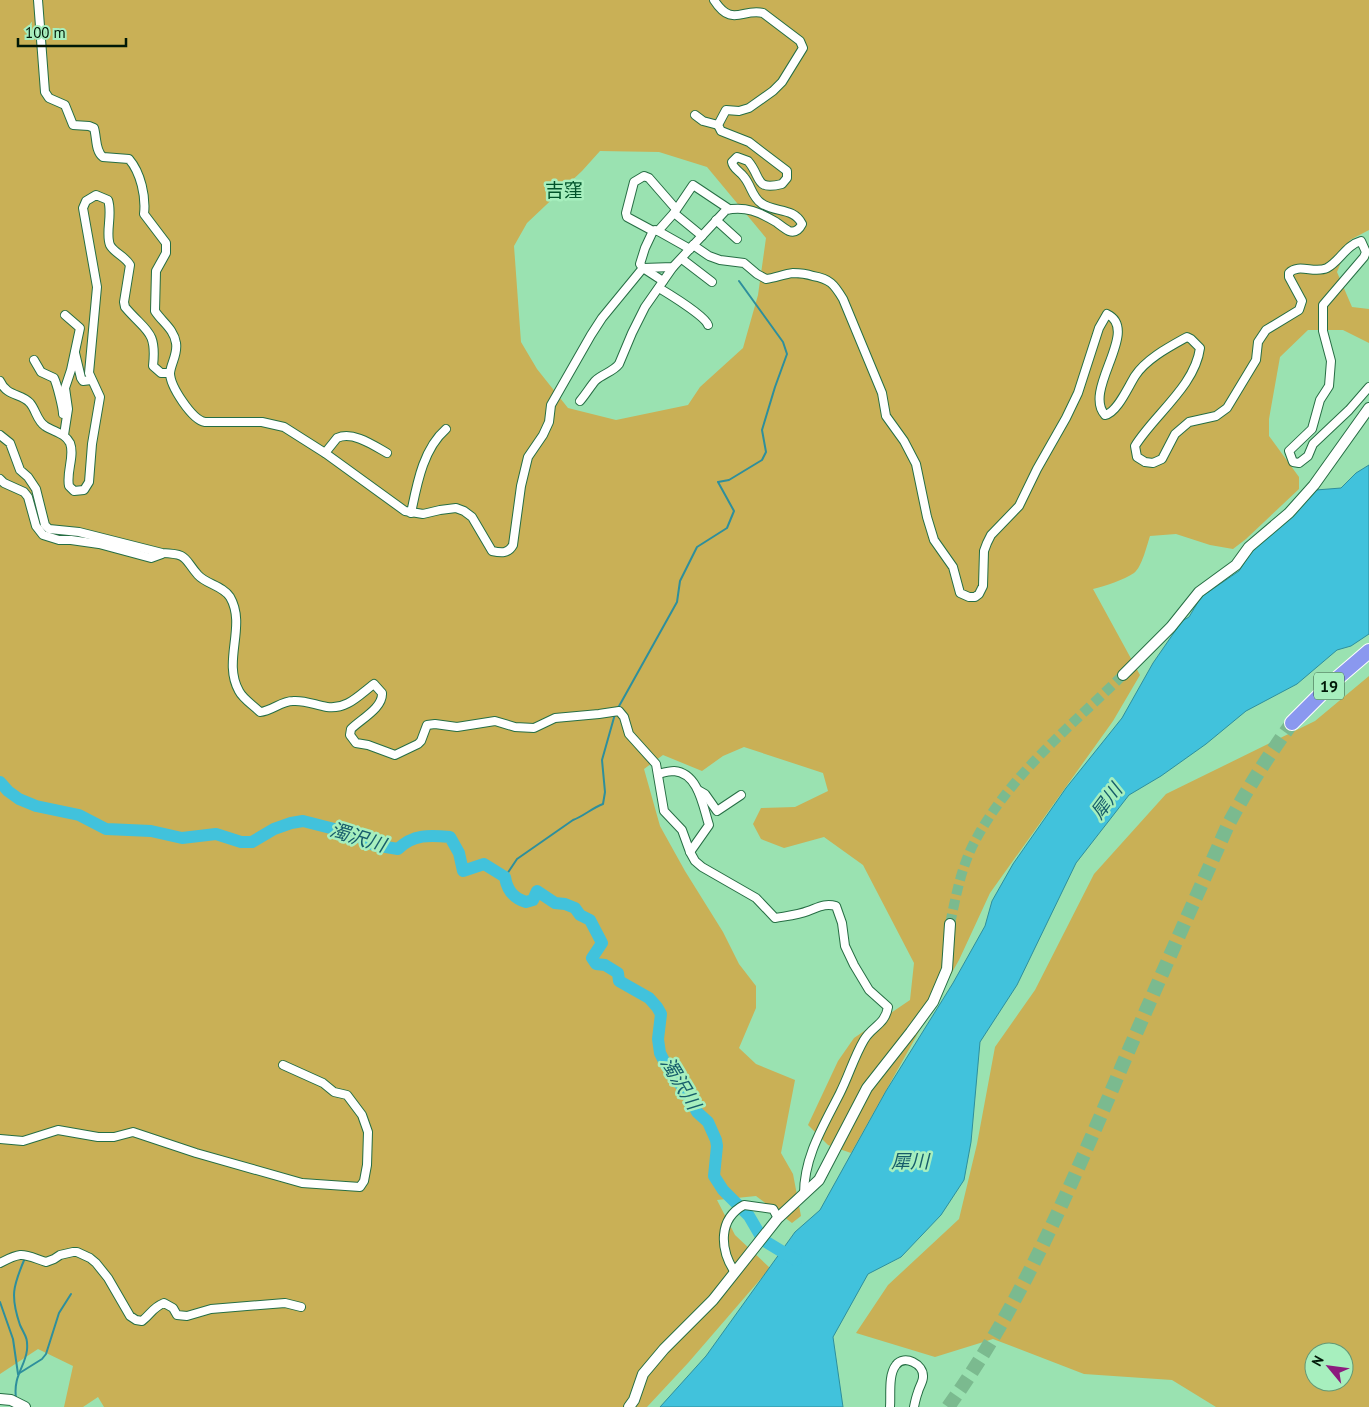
<svg xmlns="http://www.w3.org/2000/svg" width="1369" height="1407" font-family="'PT Sans','Noto Sans JP',sans-serif">
<style>
.green{fill:#c9b056;fill-rule:evenodd}
.water{fill:#41c2dc;stroke:#2e8f9c}
.lines{fill:none;stroke-linecap:round;stroke-linejoin:round}
.stream{stroke:#2e8f9c;stroke-width:2}
.river{stroke:#41c2dc;stroke-width:12}
.tertiary-tunnel{stroke:#7bba8f;stroke-width:10;stroke-dasharray:10 5;stroke-linecap:butt}
.trunk-tunnel{stroke:#7bba8f;stroke-width:14;stroke-dasharray:14 7;stroke-linecap:butt}
.minor-casing{stroke:#266e44;stroke-width:10}
.tertiary-casing{stroke:#266e44;stroke-width:12}
.trunk-casing{stroke:#fff;stroke-width:16}
.minor{stroke:#fff;stroke-width:8}
.tertiary{stroke:#fff;stroke-width:10}
.trunk{stroke:#8a98ef;stroke-width:14}
.labels{text-anchor:middle;stroke-width:5;stroke-linejoin:round;paint-order:stroke}
.shield{fill:#a7efbe;stroke:#32583e;stroke-width:1}
.shield-label{font-size:16px;font-weight:bold;fill:#001807}
.neighbourhood-label{font-size:19px;fill:#00532a;stroke:#a7efbe}
.water-label{font-size:19px;font-style:italic;fill:#175d6b;stroke:#a7efbe}
</style>
<rect width="100%" height="100%" fill="#9ae2b1"/>
<g class="green">
<path d="M0,0H1369V230L1350,240L1337,272L1352,307L1369,309V343L1343,330H1308L1280,357L1269,419V436L1299,477V489L1246,539L1233,549L1210,545L1176,534L1150,536C1147,545 1142,567 1134,573C1124,580 1105,586 1093,589L1140,675L1113,721L990,893L959,960L851,1153L828,1145L808,1125L838,1061L854,1038L910,1000L914,963L863,865L824,837L784,848L761,839L753,824L761,808L795,807L828,791L823,773L744,747L723,756L702,771L663,755L644,769L660,826L685,871L723,932L739,964L756,986V1008L739,1048L756,1064L795,1080L781,1153L793,1174L801,1216L792,1223L756,1196L717,1200L735,1235L770,1268L688,1363L647,1407H104L98,1397L83,1407H64L73,1366L38,1349L0,1374ZM600,151L659,152L707,167L766,238L758,295L743,348L700,387L688,405L616,420L568,408L537,369L521,342L514,246L527,223L582,171Z"/>
<path d="M1369,676V1407H1216L1172,1380L1084,1374L993,1339L935,1357L856,1333L888,1285L959,1219L977,1144L995,1047L1035,990L1094,874L1166,794L1315,721ZM1314,1352H1344V1382H1314Z"/>
</g>
<polygon class="water" points="1369,465 1369,634 1351,646 1337,650 1297,684 1246,711 1206,744 1161,776 1129,795 1076,863 1017,985 980,1042 971,1142 964,1180 941,1215 901,1257 868,1274 833,1337 843,1407 660,1407 706,1356 795,1232 820,1210 886,1091 953,983 985,926 992,901 1013,864 1066,788 1122,718 1153,663 1182,621 1189,617 1201,597 1239,571 1254,548 1294,515 1316,490 1341,488 1356,473"/>
<g class="lines">
<g class="stream">
<polyline points="618,708 677,602 680,581 697,547 727,528 734,511 718,482 729,480 762,460 766,452 762,430 775,387 787,354 783,342 739,281"/>
<path d="M505,877L517,859L573,820C584,816 592,808 603,804L605,792L602,760L615,714"/>
<polyline points="0,1302 13,1339 18,1374 42,1359 46,1354 59,1313 71,1294"/>
<path d="M16,1398C13,1376 25,1367 27,1350C28,1337 25,1336 20,1325C10,1296 13,1286 25,1258"/>
</g>
<path class="river" d="M0,782L8,791L19,799L36,806L79,815L106,829L151,831L182,838L216,834L241,842H252L274,829L291,823L303,821L354,834L374,845L398,849C413,834 430,835 450,837L459,853L463,871L484,864L505,877C507,890 513,898 526,902L533,900L537,891L555,903L565,904L575,908L580,915L590,920L602,943L592,958L596,964L605,965L618,973L619,981L649,998L657,1007L661,1014L658,1039L660,1053L665,1063L689,1097L697,1112L708,1122L716,1140L717,1146L714,1176L723,1190L749,1216L763,1240L796,1260"/>
<path class="tertiary-tunnel" d="M950,924C956,896 961,867 975,841C1010,775 1071,726 1123,675"/>
<path class="trunk-tunnel" d="M948,1407C1018,1310 1064,1201 1111,1092C1149,1002 1189,913 1228,825C1247,789 1268,756 1292,723"/>
<g class="minor-casing">
<g id="minor">
<path d="M38,0L45,92L49,98L65,105L73,125L89,126L94,128C97,138 95,151 103,157L129,159C141,173 146,197 144,214L166,243V253L156,271L155,311C162,322 174,329 176,343C178,354 171,363 170,373C170,386 192,420 205,422H262L284,427L325,453L405,511L423,514L440,510L456,508L464,511L472,517L492,551C501,553 508,554 513,545L521,486L528,457L543,435L549,422L551,405L591,335L602,318L643,268L673,267L726,210C746,206 759,212 776,222C780,225 785,229 789,231C795,233 799,230 802,224C794,207 774,213 761,203C752,197 751,185 744,177C740,171 733,169 732,162L737,157L748,161C762,177 754,191 782,184L787,178V171L749,142L721,131L718,125L726,110L739,111L749,108L773,91L782,82L803,48L800,41L763,13C742,8 732,28 714,0"/>
<polyline points="695,115 703,121 718,125"/>
<polyline points="674,213 702,236"/>
<polyline points="716,220 737,239"/>
<polyline points="653,231 627,217 626,213 634,182 644,176 649,178 676,209"/>
<polyline points="658,231 674,213 693,185 729,209"/>
<path d="M693,245L709,256L720,260L744,263L757,274L766,279C775,278 784,274 793,273C800,273 807,274 813,276C830,279 834,284 843,299L882,393L886,416L904,441L916,464L927,517L934,540L953,567L960,593L969,597H975L979,594L983,586L984,551L987,543L991,535L1019,506L1037,469L1066,418L1078,393L1099,328L1107,314C1141,330 1082,390 1105,415C1117,413 1128,387 1135,376C1146,359 1169,347 1187,337L1191,339L1200,348C1195,386 1154,415 1135,446L1137,457L1145,462L1153,463L1162,459L1175,434L1189,422L1216,416L1227,408L1256,360L1258,342L1266,330L1299,310L1302,301L1289,277V273C1298,263 1315,274 1327,268C1340,261 1346,245 1361,241L1366,252L1364,257L1323,305V331L1331,361L1329,386L1320,400L1312,429L1289,451L1293,462L1299,463L1308,456L1313,444L1349,410L1369,387"/>
<polyline points="682,259 712,282"/>
<polyline points="663,281 643,268 640,264 645,248 653,231 655,230 658,231 690,249"/>
<path d="M659,288C669,294 705,316 708,325"/>
<polyline points="75,353 81,378 83,381 91,380"/>
<path d="M34,360L41,372L54,378C57,384 63,408 63,414"/>
<path d="M0,381C7,397 21,393 30,403C36,410 37,421 45,426C54,432 65,433 70,443C75,456 66,472 69,486L74,491L84,490L89,482L92,444L100,397L89,373L97,287L83,208L86,201L96,195L108,200C113,214 105,233 110,245C114,253 125,256 130,265L124,302L125,307C146,332 157,330 153,366L161,373H170"/>
<path d="M580,401C586,394 590,387 595,381C602,374 613,372 619,364L632,333L645,307L673,267"/>
<path d="M0,435L10,443L20,470L28,477L36,489L45,525L49,529L79,532L162,553C189,554 183,558 198,575C206,584 223,586 230,597C247,626 222,661 239,691C243,699 253,705 260,712C272,711 281,701 293,701C305,700 315,705 327,707C347,710 360,694 374,684L382,693C383,708 361,719 351,729L350,735L356,743L368,745L395,755L418,744L421,741L427,725L435,724L457,727L495,721L515,727L534,728L555,718L599,714L619,711L624,717L629,734L656,764L664,811L682,830L690,852L695,861L702,867L756,898L775,918C786,916 798,915 808,911C819,907 825,903 836,906L842,923L845,946L854,965L869,990L888,1007C885,1025 872,1026 864,1040C854,1057 849,1075 840,1093C824,1125 804,1156 804,1194"/>
<polyline points="64,435 68,409 65,388 71,370 80,328 65,315"/>
<path d="M325,453L337,438C353,431 373,445 387,453"/>
<polyline points="0,479 4,483 24,492 28,497 36,526 43,535 59,540 71,540 99,544 151,558 162,554"/>
<path d="M411,513C417,484 423,449 446,429"/>
<path d="M658,774C662,773 669,771 674,771C699,773 703,807 709,825L690,852"/>
<polyline points="698,790 705,794 717,811 741,795"/>
<polyline points="0,1139 23,1141 58,1130 98,1137 114,1137 133,1132 196,1153 302,1183 360,1187 364,1181 367,1165 368,1132 362,1115 347,1095 334,1092 323,1083 283,1065"/>
<path d="M0,1263C23,1251 22,1254 46,1262L54,1259L60,1255L73,1252H77L90,1258L96,1263L108,1278L130,1316L136,1320L142,1321C152,1313 152,1308 164,1303L173,1308L177,1315L187,1316L211,1309L285,1303L301,1307"/>
<path d="M734,1271C720,1249 718,1219 744,1205L773,1209L778,1218"/>
<path d="M890,1407C891,1395 888,1375 896,1365C904,1354 924,1364 923,1377C923,1382 919,1387 918,1392C916,1397 915,1402 914,1407"/>
</g>
</g>
<g class="tertiary-casing">
<g id="tertiary">
<polyline points="1123,675 1171,627 1199,592 1236,565 1249,547 1289,513 1314,485 1369,408"/>
<polyline points="0,1399 11,1400 25,1407"/>
<polyline points="629,1407 634,1400 643,1374 664,1349 713,1300 778,1218 819,1180 867,1088 911,1032 933,1002 947,969 950,924"/>
</g>
</g>
<g class="trunk-casing">
<polyline id="trunk" points="1292,723 1333,682 1369,651"/>
</g>
<use href="#minor" class="minor"/>
<use href="#tertiary" class="tertiary"/>
<use href="#trunk" class="trunk"/>
</g>
<g class="labels">
<rect class="shield" x="1314" y="672.5" width="30" height="27" rx="4"/>
<g class="shield-label">
<text x="1329" y="692">19</text>
</g>
<g class="neighbourhood-label">
<text x="564" y="197">吉窪</text>
</g>
<g class="water-label">
<text transform="translate(1106 801) rotate(-53)" y="7">犀川</text>
<text transform="translate(358 837) rotate(17)" y="7">濁沢川</text>
<text transform="translate(681 1083) rotate(59)" y="7">濁沢川</text>
<text x="910" y="1168">犀川</text>
</g>
</g>
<g transform="translate(1329 1367) rotate(299)"><circle r="24" fill="#a7efbe" stroke="#649975"/>
<path d="M0-4L9 19L0 12L-9 19Z" fill="#8c1b7e"/>
<text y="-8" font-size="14" font-weight="bold" text-anchor="middle" fill="#001807">N</text>
</g>
<path d="M18 38v8h108v-8" fill="none" stroke="#001807" stroke-width="2.5"/>
<text x="25" y="38" font-size="15" fill="#001807" stroke="#a7efbe" stroke-width="4" paint-order="stroke">100 m</text>
</svg>
